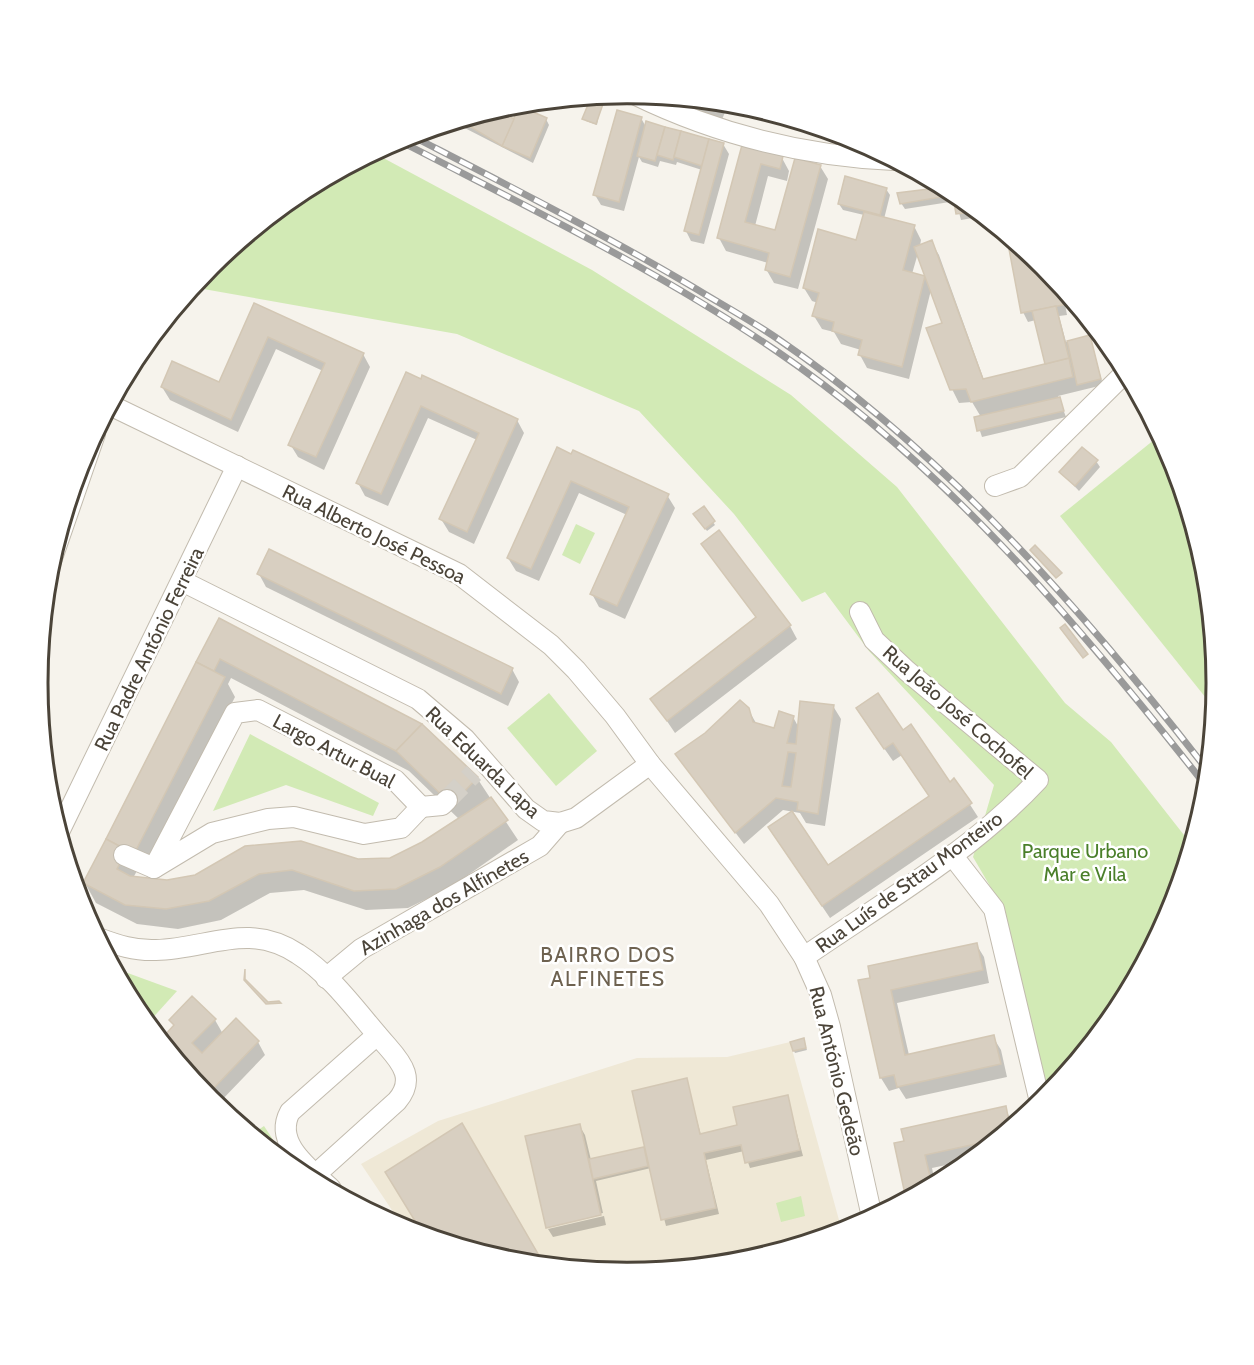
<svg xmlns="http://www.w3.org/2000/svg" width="1254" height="1365" font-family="Cabin,sans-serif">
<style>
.education{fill:#efe8d6}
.green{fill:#d2eab5}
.shadow{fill:#0003;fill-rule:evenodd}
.building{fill:#d8cfc1;stroke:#d3c7b4;stroke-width:1.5;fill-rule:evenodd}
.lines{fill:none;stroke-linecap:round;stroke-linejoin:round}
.minor-tunnel{stroke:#d4d0c8;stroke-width:20;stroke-dasharray:20 10;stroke-linecap:butt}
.minor-casing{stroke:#c2bbae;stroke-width:22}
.minor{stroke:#fff;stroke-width:20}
.rail-casing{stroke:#9a9a9a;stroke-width:7}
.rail{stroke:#fff;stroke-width:4.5;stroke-dasharray:14;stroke-linecap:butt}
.labels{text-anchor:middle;stroke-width:5;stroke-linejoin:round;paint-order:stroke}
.street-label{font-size:20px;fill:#4b4439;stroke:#fff}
.park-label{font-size:20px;fill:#4a7f2a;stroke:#fff}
.neighbourhood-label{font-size:21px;letter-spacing:1.5px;fill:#6e6250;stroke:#fff}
.rim{fill:none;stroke:#4b4439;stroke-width:3}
</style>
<rect width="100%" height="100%" fill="#f6f3ec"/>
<polygon class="education" points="790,1042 842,1231 742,1261 627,1272 512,1261 404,1228 361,1164 438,1121 637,1058 727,1057"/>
<g class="green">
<polygon points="374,153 592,270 791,395 897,487 1065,703 1111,742 1191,844 1171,908 1117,1010 1048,1095 1001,905 973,857 994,785 869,651 825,592 802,602 734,514 639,411 457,334 192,287 210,265 300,192"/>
<path d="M1160,435C1197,505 1222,629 1214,708L1060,516Z"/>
<polygon points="576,524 595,533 580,564 562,555"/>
<polygon points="549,693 597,751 556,786 507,728"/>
<polygon points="250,734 379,803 373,816 286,785 213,811"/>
<polygon points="114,968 177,991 148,1023 137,1010"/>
<polygon points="264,1126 287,1161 291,1166 252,1134"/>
<polygon points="801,1196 805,1216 781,1222 776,1203"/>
<polygon points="759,1246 760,1255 742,1261 646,1270"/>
</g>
<g class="shadow">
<polygon points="651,95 729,103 720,124"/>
<polygon points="601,105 597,125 586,121 584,119"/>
<polygon points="495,110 514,121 546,119 549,125 533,163 453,122"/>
<polygon points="641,118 646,127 647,123 723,144 729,154 704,244 691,241 686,231 702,170 677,162 676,165 660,161 658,167 642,162 639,157 624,211 601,205 595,195"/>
<polygon points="743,147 782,158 789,171 787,181 768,176 755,226 777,232 820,166 828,179 798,289 774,283 766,269 768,263 726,251 719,238"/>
<polygon points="947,188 972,206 973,218 961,220 956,201 905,209 901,203"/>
<path d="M886,189L890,195L884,219L914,226L921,240L920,246L931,242L939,255L984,380L1047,365L1036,320L1028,322L1023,312L1011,251L1023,249L1044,266L1062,288L1067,315L1059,316L1066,342L1090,337L1103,385L1058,396L1066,417L982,437L976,419L981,417L972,402L959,403L952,389L944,323L931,290L909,379L867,368L860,355L861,350L841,344L834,332L822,329L814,316L818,303L812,301L804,288L857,241L864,215L843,210L839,204ZM918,253L927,278L912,274Z"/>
<polygon points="991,223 1001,230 995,231"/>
<polygon points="255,305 363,354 370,367 324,470 298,457 290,444 323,371 276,349 238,432 170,400 162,387 219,384"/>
<polygon points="407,374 517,420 524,433 474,544 449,532 441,519 477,440 428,418 388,506 365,496 358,483"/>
<polygon points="557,449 667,495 675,508 625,619 599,607 592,594 627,515 579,493 539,581 516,571 508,558"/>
<polygon points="1096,461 1100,467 1079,491 1061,472"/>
<polygon points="703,508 715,525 707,531 697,517"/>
<polygon points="703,544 790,626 797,639 675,733 652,699 757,618"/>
<polygon points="259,574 512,669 519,682 508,706 266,587"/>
<path d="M219,621L421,725L477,778L518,840L451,887L408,908L366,910L304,890L270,893L221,920L178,929L137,924L96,903L85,883ZM231,678L409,771L460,820L423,843L390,860L167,882L133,878L138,869L146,873L235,697L228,684Z"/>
<polygon points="833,706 841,719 825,826 806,823 800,813 783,810 744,844 677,755 748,709 756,723 775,730 793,717 799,728"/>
<polygon points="865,721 903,732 949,784 954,780 978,817 830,918 778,841 828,867 930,797 902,755 893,761"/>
<polygon points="976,944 984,957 989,983 897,1003 909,1055 993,1037 1001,1050 1007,1077 906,1099 899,1088 889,1091 881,1078 860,981"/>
<polygon points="171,1020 215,1020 223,1034 236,1020 258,1042 265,1055 219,1103 189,1073 156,1034 164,1038 174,1027"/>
<polygon points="804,1042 807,1050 795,1053 794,1051"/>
<polygon points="686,1080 701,1135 739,1127 787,1096 803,1156 750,1168 744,1151 706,1160 719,1214 666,1226 651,1168 596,1181 603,1213 548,1226 548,1228 547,1227 579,1125 585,1135 591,1160 643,1148 647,1154"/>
<polygon points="1005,1108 1013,1124 970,1160 932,1168 935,1183 907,1198 895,1144"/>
<polygon points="604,1216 606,1225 553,1237 548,1229"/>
</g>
<g class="building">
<polygon points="680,98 717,102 712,111"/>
<polygon points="590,100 603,104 596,124 582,119"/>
<polygon points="519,106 547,118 530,158 502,146"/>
<polygon points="497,109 514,119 502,146 471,127 479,114"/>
<polygon points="617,110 642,117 619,202 593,195"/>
<polygon points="479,114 471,127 459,120"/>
<polygon points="646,121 665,127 655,161 637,156"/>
<polygon points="665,127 681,131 673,160 657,155"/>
<polygon points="681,131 709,139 702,166 674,157"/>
<polygon points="848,136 853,138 876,150 847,148"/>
<polygon points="709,139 724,143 699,235 684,231"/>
<polygon points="742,145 783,156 780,169 761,164 745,222 775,230 795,158 821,165 790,277 765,270 769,253 717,238"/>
<polygon points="845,176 887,188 880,215 838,204"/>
<polygon points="945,187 952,191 953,195 900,204 897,193"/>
<polygon points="952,191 970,205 971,212 956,214"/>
<polygon points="864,212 915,225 903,270 925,276 902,367 858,355 862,340 832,331 834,322 812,316 819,293 803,288 818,229 856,240"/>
<polygon points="932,240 983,379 1069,358 1073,377 971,402 966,389 950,390 926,328 942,323 914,247"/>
<polygon points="1021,247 1044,266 1059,284 1063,305 1021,313 1009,249"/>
<polygon points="254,303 364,353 316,457 288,445 325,363 268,337 231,420 161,387 172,361 219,382"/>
<polygon points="1056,306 1069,358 1045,364 1032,311"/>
<polygon points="1090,335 1101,379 1077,385 1067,341"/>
<polygon points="406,372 421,379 422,375 518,419 467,532 439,519 479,433 421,406 381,494 356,483"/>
<polygon points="1060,397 1064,411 977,431 974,417"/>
<polygon points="557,447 571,454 573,450 669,494 617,606 590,594 629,507 571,481 531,569 507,558"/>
<polygon points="1082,447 1098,460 1075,486 1059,472"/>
<polygon points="704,506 715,521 705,529 693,514"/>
<polygon points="719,530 791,625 667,721 650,699 756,617 701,544"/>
<polygon points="1035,545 1062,573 1056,578 1030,550"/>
<polygon points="269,549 513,668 501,694 257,574"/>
<polygon points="219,618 328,675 422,724 396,751 220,659 214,671 196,662"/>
<polygon points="1065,624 1088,654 1083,658 1060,628"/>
<polygon points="196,662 225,677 134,854 106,839"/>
<polygon points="878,693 903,730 911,724 950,782 954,778 972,803 822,906 768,827 792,811 828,865 929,796 893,743 884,749 856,708"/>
<path d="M740,700L749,708L753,722L774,728L779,711L794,716L787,743L796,744L800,701L834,705L818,814L797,810L798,802L776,798L735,833L675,754L705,733ZM788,752L796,753L791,787L782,786Z"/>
<polygon points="422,724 478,777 452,805 396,751"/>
<polygon points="491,797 508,820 440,867 396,889 354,891 292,870 259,874 209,901 166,909 125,905 83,883 106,839 127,850 117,869 130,876 167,880 195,875 245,846 301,841 358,859 390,858 422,842"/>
<polygon points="977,943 983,970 891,990 905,1055 994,1035 1001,1064 897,1087 894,1075 880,1078 858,980 870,978 868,966"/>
<polygon points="245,969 245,979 268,1002 279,1001 281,1003 266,1004 244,980"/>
<polygon points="192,996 216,1019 192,1043 202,1053 236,1018 259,1041 211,1091 177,1058 155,1033 158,1030 164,1036 174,1025 169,1020"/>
<polygon points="804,1038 806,1048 793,1051 790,1042"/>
<polygon points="687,1078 700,1134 737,1125 733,1107 788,1095 800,1150 745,1163 741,1145 704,1153 716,1208 661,1220 632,1091"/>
<polygon points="1006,1106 1010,1127 994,1140 925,1155 932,1185 906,1199 894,1143 904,1141 901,1129"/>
<polygon points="462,1123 544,1264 512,1261 423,1234 385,1172"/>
<polygon points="580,1124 601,1215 546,1228 525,1136"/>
<polygon points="644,1147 648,1166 593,1179 589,1159"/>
</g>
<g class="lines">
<polyline class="minor-tunnel" points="447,800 474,773"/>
<g class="minor-casing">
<g id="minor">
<path d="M634,94C716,134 803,156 894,160"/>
<polyline points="110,405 459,574 551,645 576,670 615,716 650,764 769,904 804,957 821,995 830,1027 872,1217"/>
<polyline points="995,486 1020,477 1126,372"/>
<polyline points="49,567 95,434"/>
<polyline points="182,581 418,699 465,739 526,809 543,821 560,823 576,818 650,764"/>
<polygon points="258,710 395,780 421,807 401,828 364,834 294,817 268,819 212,833 154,868 235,713"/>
<polyline points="421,807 442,805 447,800"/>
<polyline points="59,832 237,466"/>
<polyline points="124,855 154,868"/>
<polyline points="952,855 994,909 1040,1102"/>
<path d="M98,938C117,945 135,951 156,950C208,949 248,921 298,954C333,976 360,1016 387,1046C403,1064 415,1080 397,1101L315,1175"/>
<path d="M804,957C884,902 972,851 1038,780L907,671L874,640L860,612"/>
<polyline points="326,978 361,949 540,846 560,823"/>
<path d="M331,1189C310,1169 273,1143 290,1112L377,1035"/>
</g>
</g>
<use href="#minor" class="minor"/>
<g class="rail-casing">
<g id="rail">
<path d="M410,135C507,185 604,234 698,290C724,306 752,321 778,339C947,455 1083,610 1208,771"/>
<path d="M398,140C525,206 656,269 775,350C946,466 1079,625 1206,786"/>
</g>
</g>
<use href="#rail" class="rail"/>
</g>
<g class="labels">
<g class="street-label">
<text transform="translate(374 534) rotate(26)" y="7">Rua Alberto José Pessoa</text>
<text transform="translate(149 649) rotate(-64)" y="7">Rua Padre António Ferreira</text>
<text transform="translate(958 712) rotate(41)" y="7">Rua João José Cochofel</text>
<text transform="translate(334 751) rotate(28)" y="7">Largo Artur Bual</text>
<text transform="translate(483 762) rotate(44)" y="7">Rua Eduarda Lapa</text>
<text transform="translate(909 882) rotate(-36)" y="7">Rua Luís de Sttau Monteiro</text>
<text transform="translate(444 902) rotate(-30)" y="7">Azinhaga dos Alfinetes</text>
<text transform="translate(837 1071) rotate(76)" y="7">Rua António Gedeão</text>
</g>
<g class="park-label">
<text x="1085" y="858">Parque Urbano<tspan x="1085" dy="23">Mar e Vila</tspan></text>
</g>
<g class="neighbourhood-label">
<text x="608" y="962">BAIRRO DOS<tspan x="608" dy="24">ALFINETES</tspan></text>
</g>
</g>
<path d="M0 0H1254V1365H0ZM48 683a579 579 0 1 1 1158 0a579 579 0 1 1-1158 0Z" fill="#fff" fill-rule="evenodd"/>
<path class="rim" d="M48 683a579 579 0 1 1 1158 0a579 579 0 1 1-1158 0Z"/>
</svg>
